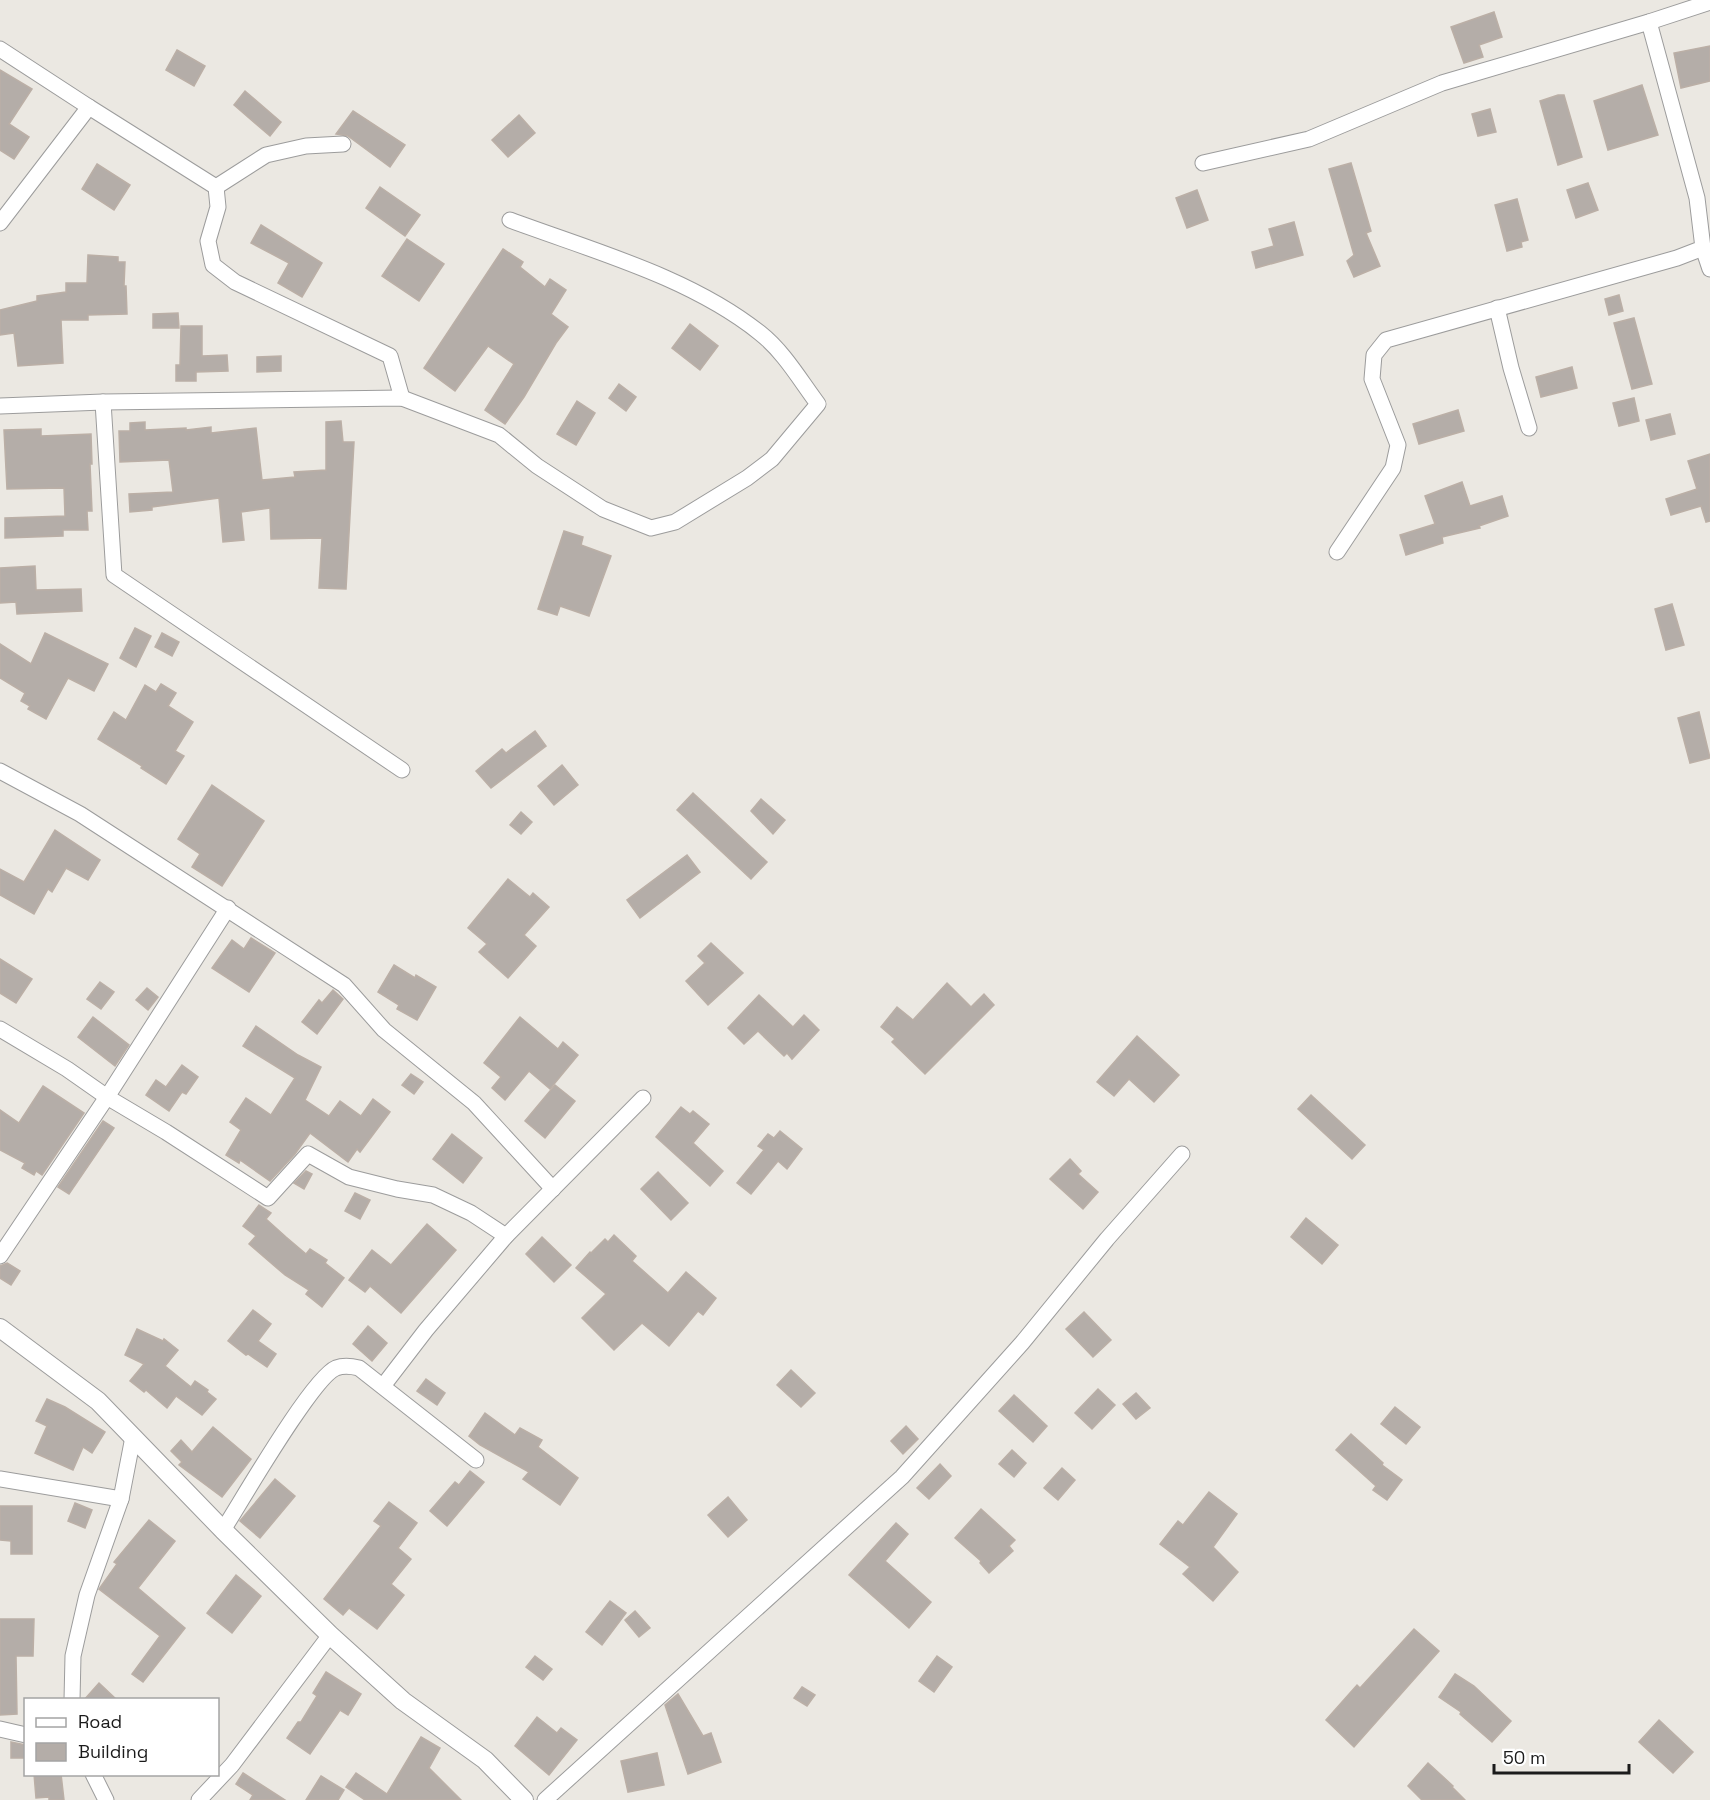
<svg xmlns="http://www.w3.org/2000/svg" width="1710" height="1800" font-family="'Space Grotesk',sans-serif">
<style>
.building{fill:#b4ada8;stroke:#bbafa6;stroke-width:1.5}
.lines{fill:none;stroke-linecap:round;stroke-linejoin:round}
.minor-casing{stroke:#9c9c9c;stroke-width:17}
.tertiary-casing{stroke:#9c9c9c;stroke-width:20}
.minor{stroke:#fff;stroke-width:15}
.tertiary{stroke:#fff;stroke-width:18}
</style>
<rect width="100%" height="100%" fill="#ebe8e2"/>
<g class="building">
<polygon points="1494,12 1502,37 1479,45 1483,57 1464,63 1451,27"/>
<polygon points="1710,46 1710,81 1681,88 1674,53"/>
<polygon points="177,50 205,66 194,86 166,70"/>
<polygon points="0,70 32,89 9,124 29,137 14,159 0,150"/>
<polygon points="1642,85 1658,135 1608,150 1594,101"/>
<polygon points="245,91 281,122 270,136 234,105"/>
<polygon points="1558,95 1564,95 1582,157 1558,165 1540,101"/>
<polygon points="1490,109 1496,132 1478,136 1472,114"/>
<polygon points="353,111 405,145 390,167 348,136 336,134"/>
<polygon points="519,115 535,133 508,157 492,140"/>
<polygon points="1351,163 1371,231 1366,233 1380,266 1354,277 1347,261 1354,255 1329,169"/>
<polygon points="97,164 130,185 114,210 82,189"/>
<polygon points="1588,183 1598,210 1576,218 1567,190"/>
<polygon points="380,187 420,215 405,236 366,208"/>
<polygon points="1197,190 1208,220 1187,228 1176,198"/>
<polygon points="1517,199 1528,240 1521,242 1522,247 1507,251 1495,205"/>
<polygon points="1294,222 1303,255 1256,268 1252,252 1274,246 1269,229"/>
<polygon points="261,225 322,263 302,297 278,283 289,263 251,243"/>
<polygon points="407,239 444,264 419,301 382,276"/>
<polygon points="503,249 523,262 520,267 545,287 550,279 566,290 551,314 568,327 556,343 524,397 505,424 485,410 514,364 488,346 455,391 424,368"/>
<polygon points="88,255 118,257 118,262 125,262 124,286 126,286 127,314 88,315 88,320 61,320 63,363 18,366 14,333 0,335 0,310 37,301 37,296 66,292 66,283 87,283"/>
<polygon points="1619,295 1623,311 1609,315 1605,299"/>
<polygon points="178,313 179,328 153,328 153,314"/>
<polygon points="1634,318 1652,384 1632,389 1614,323"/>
<polygon points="690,324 718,346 700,370 672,348"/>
<polygon points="181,326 202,326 202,356 227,355 228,371 196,372 196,381 176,381 176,365 180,365"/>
<polygon points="281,356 281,371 257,372 257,357"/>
<polygon points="1572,367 1577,388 1541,397 1536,377"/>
<polygon points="619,384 636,397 626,411 609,398"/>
<polygon points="1634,398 1639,421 1619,426 1613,403"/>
<polygon points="577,401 595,413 576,445 557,434"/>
<polygon points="1458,410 1464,431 1419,444 1413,424"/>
<polygon points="1670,414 1675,434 1651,440 1646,420"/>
<polygon points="341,421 343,442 354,442 346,589 319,588 322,538 271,539 270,508 241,512 244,540 223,542 219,498 152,507 152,510 130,512 129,494 173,492 169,460 120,462 119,431 130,431 130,423 145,422 145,430 186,428 186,430 211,427 211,433 256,428 262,480 295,477 294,472 326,470 326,422"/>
<polygon points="41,429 41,436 91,434 92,464 90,464 92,511 87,511 88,530 63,530 63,536 5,538 5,518 65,516 64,488 7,489 4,430"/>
<polygon points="1710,454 1710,521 1706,522 1701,506 1671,515 1666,499 1697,489 1688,461"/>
<polygon points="1462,482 1470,506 1502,496 1508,516 1479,526 1480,528 1442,537 1443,543 1406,555 1400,535 1435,524 1425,496"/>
<polygon points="564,531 583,537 581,545 611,556 589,616 560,606 557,615 538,609"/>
<polygon points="35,566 36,590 81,589 82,611 17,614 16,602 0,603 0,568"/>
<polygon points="1672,604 1684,645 1666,650 1655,609"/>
<polygon points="135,628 151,636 136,667 120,658"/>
<polygon points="45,633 108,664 94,691 68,678 46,719 28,709 30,706 21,701 25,693 0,678 0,644 31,664"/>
<polygon points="162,633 179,642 172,656 155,647"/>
<polygon points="161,684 176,693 168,706 193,722 175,751 184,756 166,784 141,768 142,766 98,739 114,712 126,720 145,685 156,692"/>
<polygon points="1699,712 1710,758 1690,763 1678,718"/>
<polygon points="535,731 546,746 491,788 476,771 502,749 506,753"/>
<polygon points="562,765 578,785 554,805 538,786"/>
<polygon points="212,785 264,821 222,886 192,867 200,854 178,839"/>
<polygon points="693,793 767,862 751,879 677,810"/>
<polygon points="761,799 785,820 773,834 751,811"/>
<polygon points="521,812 532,822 521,834 510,825"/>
<polygon points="55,830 100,860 88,880 66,868 52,892 48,889 34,914 0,895 0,869 24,882"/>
<polygon points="687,855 700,872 640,918 627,900"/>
<polygon points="508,879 530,897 533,893 549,907 524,935 536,946 508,978 479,952 487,944 468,928"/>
<polygon points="251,938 275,953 249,992 212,968 232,940 244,949"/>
<polygon points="711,943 743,973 708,1005 686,981 705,963 698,956"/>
<polygon points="0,959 32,979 16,1003 0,993"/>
<polygon points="394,965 415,978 416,975 436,987 417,1020 397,1009 399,1005 378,992"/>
<polygon points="100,982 114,992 101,1009 87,999"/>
<polygon points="947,983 971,1007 984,994 994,1005 925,1074 892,1042 895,1039 881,1027 897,1007 913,1020"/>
<polygon points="147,988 158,997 148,1010 136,1000"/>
<polygon points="333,990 343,999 317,1034 302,1022 319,1000 322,1003"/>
<polygon points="759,995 793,1027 804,1015 819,1030 792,1059 787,1053 784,1056 758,1031 744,1044 728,1028"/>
<polygon points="93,1017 129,1045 115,1066 78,1037"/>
<polygon points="520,1017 558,1049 563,1042 578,1055 550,1089 529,1071 505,1100 492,1088 501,1077 484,1063"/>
<polygon points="256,1026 298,1055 321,1067 305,1100 329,1116 340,1101 361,1116 373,1099 390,1112 360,1152 357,1149 348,1162 310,1133 295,1154 270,1181 240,1160 239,1163 226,1155 241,1130 230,1122 246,1098 271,1115 295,1078 243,1046"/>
<polygon points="1137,1036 1179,1075 1154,1102 1129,1079 1114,1096 1097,1082"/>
<polygon points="182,1065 198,1077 186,1094 182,1092 169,1111 146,1095 156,1080 166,1087"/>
<polygon points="411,1074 423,1082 414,1094 402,1085"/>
<polygon points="555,1085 575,1101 545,1138 525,1121"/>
<polygon points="43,1086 84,1113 42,1175 36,1171 34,1175 22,1168 25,1163 0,1150 0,1110 19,1123"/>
<polygon points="1311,1095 1365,1145 1352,1159 1298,1109"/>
<polygon points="681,1107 690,1114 693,1111 709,1124 693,1143 723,1171 710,1186 656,1137"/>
<polygon points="103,1121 114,1128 69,1194 58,1187"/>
<polygon points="780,1131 802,1149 787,1169 778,1161 751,1194 737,1183 764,1150 758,1146 768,1134 774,1138"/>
<polygon points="452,1134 482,1158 463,1183 433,1159"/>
<polygon points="1070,1159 1081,1171 1078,1174 1098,1192 1083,1209 1050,1179"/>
<polygon points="306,1171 312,1174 304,1189 294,1183"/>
<polygon points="658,1172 688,1203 671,1220 641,1189"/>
<polygon points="355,1193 370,1200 360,1219 345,1211"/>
<polygon points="259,1205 271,1213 266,1219 286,1237 306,1254 310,1249 327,1260 325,1263 344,1278 322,1307 306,1294 309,1290 285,1275 249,1244 256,1236 243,1226"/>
<polygon points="1306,1218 1338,1245 1322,1264 1291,1237"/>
<polygon points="427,1224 456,1250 401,1313 370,1286 365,1292 349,1280 372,1250 391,1265"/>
<polygon points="614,1235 636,1256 632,1261 668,1293 686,1272 716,1298 703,1315 698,1311 669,1346 642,1323 614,1350 582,1318 606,1294 576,1268 590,1252 591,1253 605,1239 608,1242"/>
<polygon points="542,1237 571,1265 554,1282 526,1254"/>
<polygon points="7,1263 20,1271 11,1285 0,1278 0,1266"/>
<polygon points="253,1310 271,1324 258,1341 276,1354 267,1367 248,1354 246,1355 228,1341"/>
<polygon points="1084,1312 1111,1340 1093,1357 1066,1329"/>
<polygon points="368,1326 387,1343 372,1361 353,1344"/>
<polygon points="137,1329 163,1341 164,1339 178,1350 165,1366 191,1387 195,1381 208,1390 207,1392 216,1399 202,1415 176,1396 167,1408 146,1390 144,1392 130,1381 144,1364 125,1355"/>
<polygon points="791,1370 815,1393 801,1407 777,1385"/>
<polygon points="426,1379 445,1393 437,1405 417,1391"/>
<polygon points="1098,1389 1115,1405 1092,1429 1075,1413"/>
<polygon points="1136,1393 1150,1408 1136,1419 1123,1404"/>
<polygon points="1014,1395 1047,1426 1033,1442 999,1411"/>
<polygon points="47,1399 65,1407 105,1432 92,1453 83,1447 73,1470 35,1453 47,1426 36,1421"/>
<polygon points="1395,1407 1420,1427 1406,1444 1381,1424"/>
<polygon points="485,1413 515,1435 520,1428 542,1440 538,1447 578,1478 560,1505 523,1479 529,1472 480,1445 469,1436"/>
<polygon points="906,1426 918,1439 903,1454 891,1441"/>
<polygon points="213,1427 251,1459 222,1497 179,1465 182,1462 171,1451 181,1440 192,1452"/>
<polygon points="1351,1434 1383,1463 1382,1465 1402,1480 1387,1500 1373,1490 1376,1486 1336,1450"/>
<polygon points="1012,1450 1026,1463 1014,1477 999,1464"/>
<polygon points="940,1464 951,1476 929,1499 917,1488"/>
<polygon points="1062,1468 1075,1480 1058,1500 1044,1488"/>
<polygon points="470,1471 484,1482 447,1526 430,1511 455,1482 459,1485"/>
<polygon points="275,1479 295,1496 260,1538 240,1521"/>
<polygon points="1209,1492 1237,1514 1213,1547 1238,1572 1213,1601 1183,1574 1190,1567 1160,1544 1178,1521 1183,1525"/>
<polygon points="728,1497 747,1520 728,1537 708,1515"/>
<polygon points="389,1502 417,1523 398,1548 411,1559 391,1584 404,1595 377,1629 349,1608 343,1615 324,1599 381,1526 374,1521"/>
<polygon points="75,1503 92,1510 85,1528 68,1521"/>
<polygon points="0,1506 32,1506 32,1554 11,1554 11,1541 0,1540"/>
<polygon points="981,1509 1015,1540 1009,1546 1013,1551 989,1573 980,1563 981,1561 955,1538"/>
<polygon points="149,1520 175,1541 138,1588 185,1628 143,1682 132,1674 160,1636 99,1589 117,1564 114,1562"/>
<polygon points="896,1523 908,1534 885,1561 931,1602 909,1628 849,1575"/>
<polygon points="236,1575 261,1596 232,1633 207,1613"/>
<polygon points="610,1601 626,1613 602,1645 586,1632"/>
<polygon points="635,1611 650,1628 639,1637 625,1620"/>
<polygon points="0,1619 34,1619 33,1656 16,1656 17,1714 0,1715"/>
<polygon points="1414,1629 1439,1651 1354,1747 1326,1720 1357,1685 1360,1688"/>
<polygon points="535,1656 552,1669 543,1680 526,1667"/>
<polygon points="937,1656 952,1667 934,1692 919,1681"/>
<polygon points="326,1672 361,1694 348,1715 340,1710 310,1754 287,1738 298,1722 301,1722 317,1696 313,1693"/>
<polygon points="1455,1674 1474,1686 1511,1721 1492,1742 1460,1714 1461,1712 1439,1697"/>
<polygon points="99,1683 117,1700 84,1700"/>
<polygon points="802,1687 815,1695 807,1706 794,1698"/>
<polygon points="678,1694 703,1736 711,1733 721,1762 688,1774 665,1705"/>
<polygon points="537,1717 557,1733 561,1728 577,1740 549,1775 515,1746"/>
<polygon points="1659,1720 1693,1752 1673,1773 1639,1742"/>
<polygon points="421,1737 440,1748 429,1768 461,1800 365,1800 346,1787 356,1773 387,1794"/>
<polygon points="11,1742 26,1745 26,1758 11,1758"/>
<polygon points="657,1753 664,1785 628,1792 621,1761"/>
<polygon points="1428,1763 1453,1786 1452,1787 1465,1800 1422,1800 1408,1786"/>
<polygon points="243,1773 260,1784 285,1800 250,1800 253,1795 236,1784"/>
<polygon points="34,1774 61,1774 64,1800 49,1800 49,1797 36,1798"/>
<polygon points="321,1776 344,1790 338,1800 306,1800"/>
</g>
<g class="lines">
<g class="minor-casing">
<g id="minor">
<polyline points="0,49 89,107"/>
<polyline points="1203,163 1309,139 1442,83 1649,22 1710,2"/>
<polyline points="216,187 266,155 306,146 343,144"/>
<polyline points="0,223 89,107 216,187 218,207 208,241 213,265 235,282 390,356 402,398"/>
<polyline points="1703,248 1710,269"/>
<polyline points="1497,308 1511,368 1529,428"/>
<polyline points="103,402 114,575 402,770"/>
<path d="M0,406L103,402L402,398L499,435L537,466L603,509L651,528L675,522L747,478L772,459L818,404C800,380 784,352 760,333C690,277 593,251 510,220"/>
<polyline points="1337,552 1393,468 1398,445 1372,379 1374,355 1386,340 1677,258 1703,248 1697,198 1649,22"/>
<polyline points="0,771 80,814 344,985 384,1030 474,1103 553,1189"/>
<polyline points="0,1029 67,1069 107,1097 166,1132 268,1198 308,1154 349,1177 397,1189 433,1195 471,1213 506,1236"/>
<polyline points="0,1256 107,1097 228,908"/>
<polyline points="383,1386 426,1330 506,1236 643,1098"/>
<polyline points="0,1479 121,1499"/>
<path d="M223,1530C241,1502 312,1378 336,1368C344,1365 351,1366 359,1368L476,1460"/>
<polyline points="72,1700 73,1656 87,1595 121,1499 133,1437"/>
<polyline points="0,1729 26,1735"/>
<polyline points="93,1774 106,1800"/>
<polyline points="199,1800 232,1765 330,1635"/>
<polyline points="545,1800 902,1477 1022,1343 1107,1239 1182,1154"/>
</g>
</g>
<g class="tertiary-casing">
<polyline id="tertiary" points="0,1328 98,1401 223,1530 330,1635 403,1701 485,1760 524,1800"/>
</g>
<use href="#minor" class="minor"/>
<use href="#tertiary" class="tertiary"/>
</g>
<rect x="24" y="1698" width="195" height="78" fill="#ffffff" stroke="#a4a4a4" stroke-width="1.5"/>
<rect x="36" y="1718" width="30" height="9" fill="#ffffff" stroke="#a4a4a4" stroke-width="1.5"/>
<text x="78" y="1728" font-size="18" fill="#1b1b1b">Road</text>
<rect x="36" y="1743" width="30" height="18" fill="#b4ada8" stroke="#a4a4a4" stroke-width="1.5"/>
<text x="78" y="1758" font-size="18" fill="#1b1b1b">Building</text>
<path d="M1494 1764v9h135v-9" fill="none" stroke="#1b1b1b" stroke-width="3"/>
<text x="1503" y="1764" font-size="18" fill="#1b1b1b" stroke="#ffffff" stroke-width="4.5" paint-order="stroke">50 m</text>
</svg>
